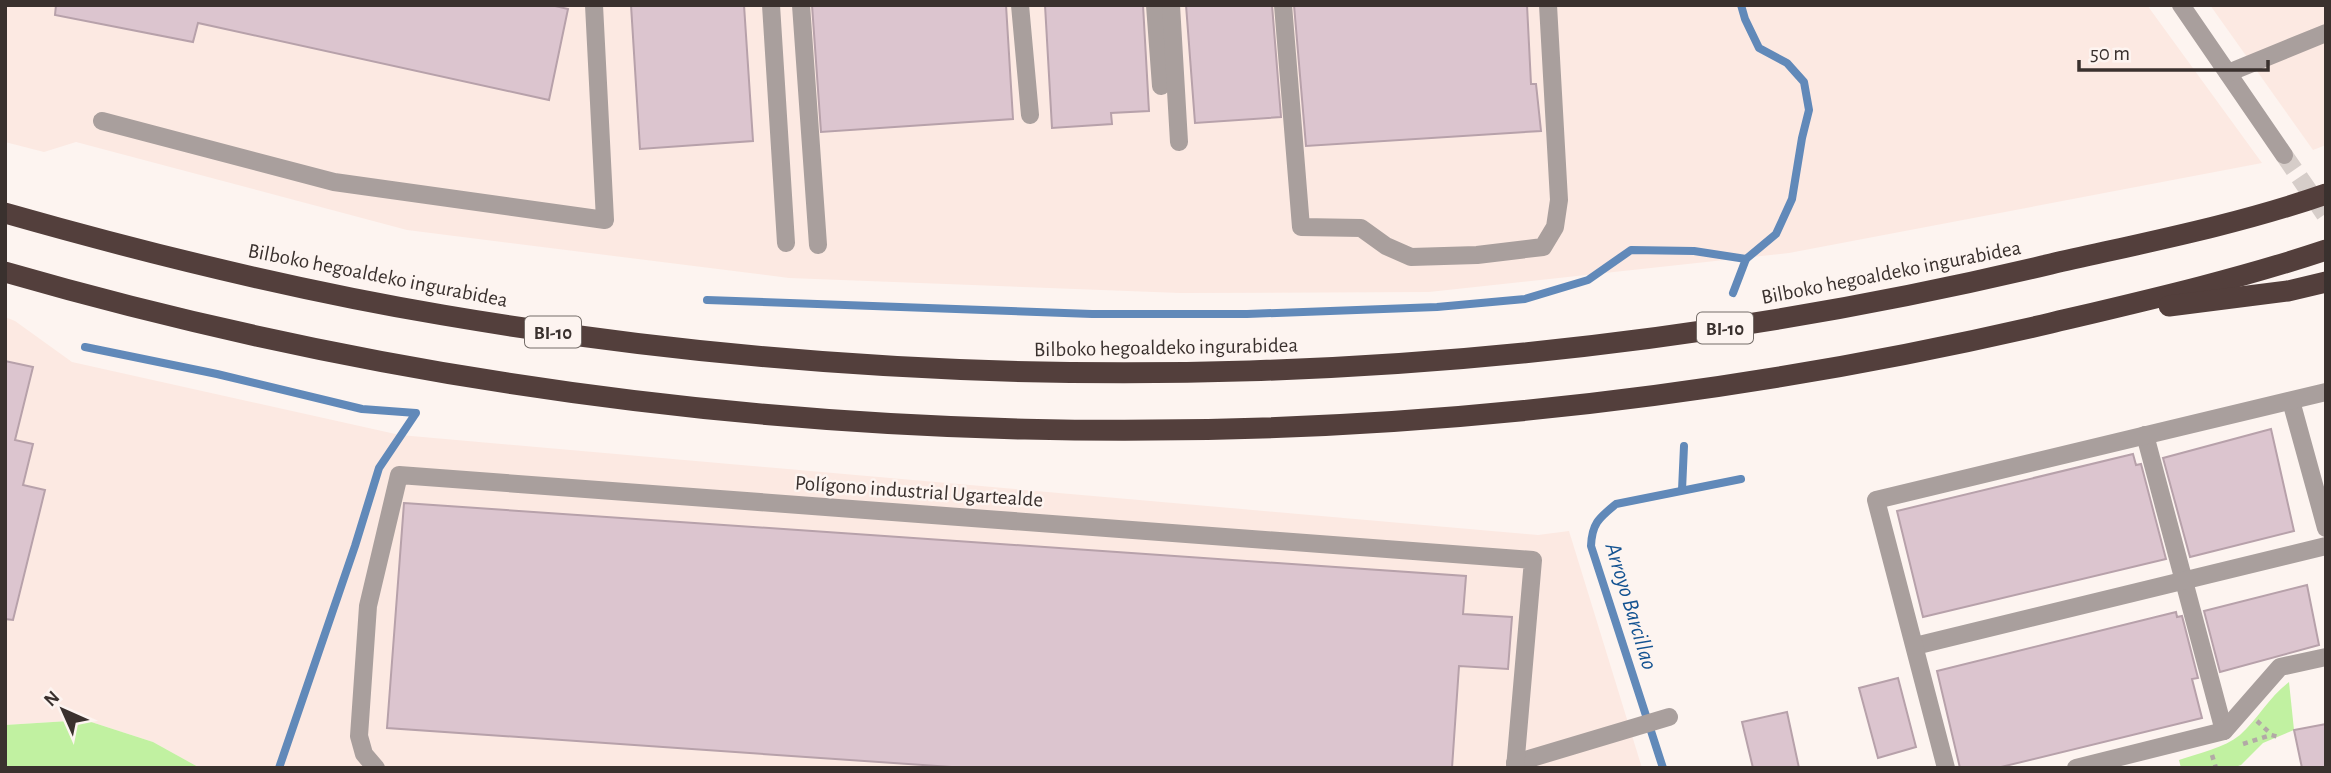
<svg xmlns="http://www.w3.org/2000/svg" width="2331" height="773" font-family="'Alegreya Sans',sans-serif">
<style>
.built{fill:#fce9e2}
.green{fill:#c1f1a1}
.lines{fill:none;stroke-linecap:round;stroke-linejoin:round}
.stream{stroke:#6189b9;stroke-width:8}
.building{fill:#dcc5cf;stroke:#b7a1aa;stroke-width:2}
.minor-tunnel{stroke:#d6cdc9;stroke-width:18;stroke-dasharray:18 9;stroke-linecap:butt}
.path{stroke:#b2a9a6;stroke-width:4.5;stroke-dasharray:5 5;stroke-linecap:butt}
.minor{stroke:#a99f9d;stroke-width:18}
.highway{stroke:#533f3c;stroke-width:21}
.labels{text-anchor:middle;stroke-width:5;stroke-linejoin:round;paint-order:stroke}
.shield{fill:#fdf4f0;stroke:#746c68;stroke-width:2}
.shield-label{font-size:19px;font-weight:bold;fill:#3a312e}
.street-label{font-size:21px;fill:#3a312e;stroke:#fdf4f0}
.water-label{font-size:23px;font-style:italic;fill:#135291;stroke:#fdf4f0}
</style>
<rect width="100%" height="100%" fill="#fdf4f0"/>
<g class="built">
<polygon points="5,5 2147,5 2262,163 1789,253 1429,292 1180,293 789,278 407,230 76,142 44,152 5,142"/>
<polygon points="2210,5 2326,5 2326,145 2313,150"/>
<polygon points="5,317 15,321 72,362 400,435 1538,535 1569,531 1642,768 200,768 153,742 85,720 5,725"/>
</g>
<g class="green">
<path d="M2289,682L2294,730L2263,743L2241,765L2232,768H2181L2179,760C2199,753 2224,748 2240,735C2258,719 2269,697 2289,682Z"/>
<polygon points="85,720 153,742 200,768 5,768 5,725"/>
</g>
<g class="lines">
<g class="stream">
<polyline points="1733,293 1746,259 1776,234 1792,199 1802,138 1809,110 1804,82 1787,63 1759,48 1745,19 1741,5"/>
<polyline points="707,300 1092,314 1247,314 1437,307 1525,299 1588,280 1631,250 1694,251 1746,259"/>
<polyline points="85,347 217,374 362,409 416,413 379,468 355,546 279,768"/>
<polyline points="1682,490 1684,446"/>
<path d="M1663,768L1591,546C1592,523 1599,518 1616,504L1741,479"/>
</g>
</g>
<g class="building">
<polygon points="56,5 551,5 568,9 549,100 198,23 193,42 55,15"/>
<polygon points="631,5 744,5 753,141 640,149"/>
<polygon points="812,5 1006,5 1013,119 821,132"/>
<polygon points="1045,5 1143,5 1149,111 1111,113 1112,124 1052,128"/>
<polygon points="1186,5 1272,5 1281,117 1195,123"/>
<polygon points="1294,5 1527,5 1531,84 1536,84 1541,131 1306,146"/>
<polygon points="5,361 33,367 15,440 33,444 23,485 45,490 13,620 5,619"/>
<polygon points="2271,429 2294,531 2190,557 2163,458"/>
<polygon points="2133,454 2136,465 2141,464 2166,559 1923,617 1897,511"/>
<polygon points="404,503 1466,576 1463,614 1512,617 1508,669 1459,666 1452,768 966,768 387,728"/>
<polygon points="2307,585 2319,645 2220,672 2204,611"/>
<polygon points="2176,612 2177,617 2182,616 2198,678 2192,679 2202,718 1997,768 1960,768 1937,671"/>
<polygon points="1898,678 1916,747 1878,758 1859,688"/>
<polygon points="1787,712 1799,768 1753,768 1742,722"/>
<polygon points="2326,724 2326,768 2302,768 2294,730"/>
</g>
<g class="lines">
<polyline class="minor-tunnel" points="2284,155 2326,216"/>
<g class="path">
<polyline points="2257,721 2271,734"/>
<polyline points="2243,744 2271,735 2279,737"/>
<polyline points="2212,755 2216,768"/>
</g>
<g class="minor">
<polyline points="771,5 786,243"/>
<polyline points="801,5 818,245"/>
<polyline points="1020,5 1030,115"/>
<polyline points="1155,5 1161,86"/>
<polyline points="1171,5 1179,142"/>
<polyline points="1283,5 1301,227 1361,228 1386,246 1411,257 1477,255 1543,247 1555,227 1559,200 1548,5"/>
<polyline points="2181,5 2284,155"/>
<polyline points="2228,73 2326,33"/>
<polyline points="102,121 334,182 605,220 594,5"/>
<polyline points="2291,401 2326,528"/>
<polyline points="2145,435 2224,731"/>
<polyline points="1915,646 2326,546"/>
<polyline points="1515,763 1669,717"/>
<polyline points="376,768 364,754 359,736 368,606 399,475 1533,560 1515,768"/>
<polyline points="1946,768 1876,500 2326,392"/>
<polyline points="2076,768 2224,731 2280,667 2326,657"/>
</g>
<g class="highway">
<path d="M5,213C149,254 295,290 443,315C977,406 1524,390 2051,264C2143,243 2237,225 2326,194"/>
<path d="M5,272C674,465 1374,481 2051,323C2144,301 2236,280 2326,250"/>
<polyline points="2169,306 2288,291 2326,282"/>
</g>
</g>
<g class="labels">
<g class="shield">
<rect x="1697" y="312.5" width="56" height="31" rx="5"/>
<rect x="525" y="316.5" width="56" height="31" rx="5"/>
</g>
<g class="shield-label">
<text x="1725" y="335">BI-10</text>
<text x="553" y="339">BI-10</text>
</g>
<g class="street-label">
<text transform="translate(1891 272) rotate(-11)" y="7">Bilboko hegoaldeko ingurabidea</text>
<text transform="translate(378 275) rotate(11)" y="7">Bilboko hegoaldeko ingurabidea</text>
<text transform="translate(1166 347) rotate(-1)" y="7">Bilboko hegoaldeko ingurabidea</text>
<text transform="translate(919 491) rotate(4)" y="7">Polígono industrial Ugartealde</text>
</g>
<g class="water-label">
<text transform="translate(1632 606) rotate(73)" y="8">Arroyo Barcillao</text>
</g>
</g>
<rect width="2331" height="773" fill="none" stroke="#3a312e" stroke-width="14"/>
<g transform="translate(63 710) rotate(315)" stroke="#fdf4f0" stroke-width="5" paint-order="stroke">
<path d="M0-5L12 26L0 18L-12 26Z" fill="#3a312e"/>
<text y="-10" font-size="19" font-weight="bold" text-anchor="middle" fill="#3a312e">N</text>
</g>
<path d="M2079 60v10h189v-10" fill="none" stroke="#3a312e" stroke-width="3.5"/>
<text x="2090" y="60" font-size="21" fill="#3a312e" stroke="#fdf4f0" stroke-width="5" paint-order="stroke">50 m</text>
</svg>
